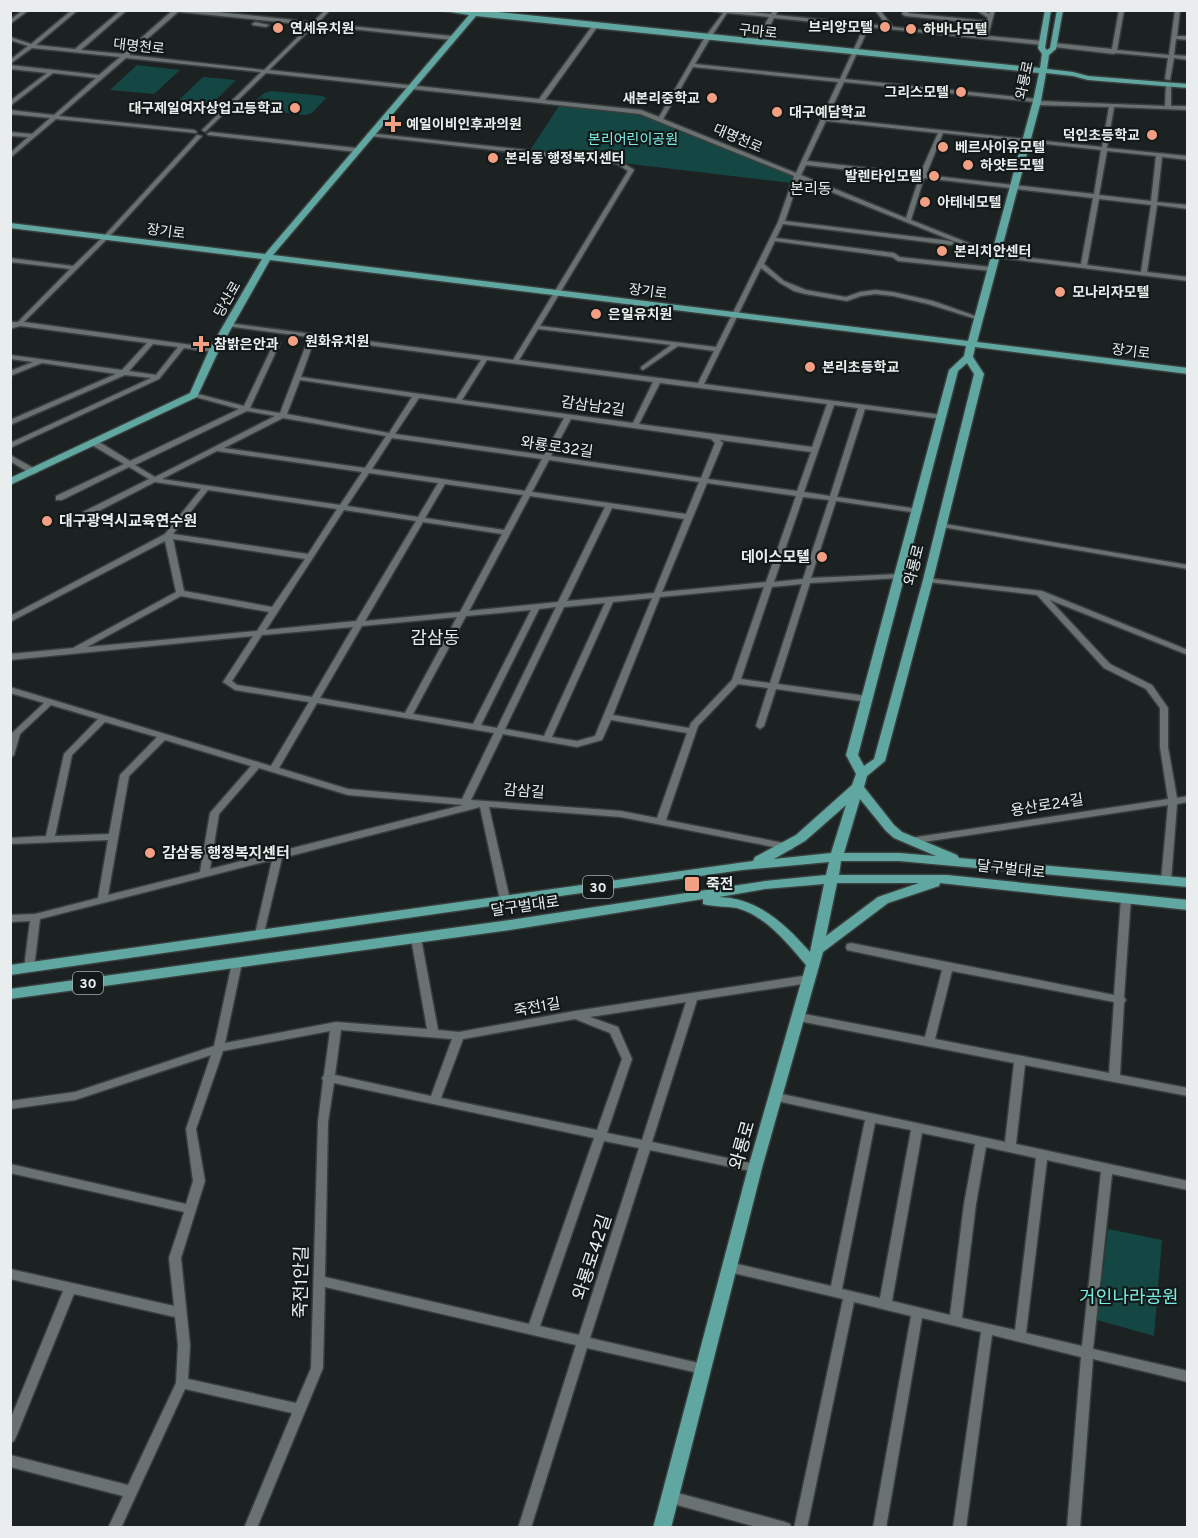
<svg xmlns="http://www.w3.org/2000/svg" width="1198" height="1538" font-family="Overpass,'Noto Sans KR',sans-serif">
<style>
.green{fill:#144743}
.lines{fill:none;stroke-linecap:round;stroke-linejoin:round}
.minor-casing{stroke:#383e3d;stroke-width:3}
.major-casing{stroke:#383e3d;stroke-width:3}
.minor{fill:#6a7171;fill-rule:evenodd}
.major{fill:#60a7a2;fill-rule:evenodd}
.poi-dot{fill:#f39f83;stroke:#131918;stroke-width:2}
.labels{text-anchor:middle;stroke-width:4.5;stroke-linejoin:round;paint-order:stroke}
.far-poi-label{font-size:14px;font-weight:bold;fill:#e9eded;stroke:#131918;text-anchor:start}
.far-street-label{font-size:14px;fill:#e9eded;stroke:#131918}
.far-park-label{font-size:14px;fill:#79ebe3;stroke:#131918}
.shield{fill:#131918;stroke:#a9adad;stroke-width:1.5}
.shield-label{font-size:14px;font-weight:bold;fill:#e9eded}
.far-quarter-label{font-size:15px;fill:#e9eded;stroke:#131918}
.street-label{font-size:15px;fill:#e9eded;stroke:#131918}
.poi-label{font-size:15px;font-weight:bold;fill:#e9eded;stroke:#131918;text-anchor:start}
.quarter-label{font-size:18px;fill:#e9eded;stroke:#131918}
.near-street-label{font-size:18px;fill:#e9eded;stroke:#131918}
.near-park-label{font-size:18px;fill:#79ebe3;stroke:#131918}
</style>
<rect width="100%" height="100%" fill="#1c2222"/>
<g class="green">
<polygon points="137,65 180,70 154,94 110,90"/>
<polygon points="203,77 236,80 213,103 179,100"/>
<polygon points="271,91 323,96 326,98 312,113 305,115 253,109 250,106 264,93"/>
<polygon points="559,106 640,114 794,177 791,183 529,152"/>
<polygon points="1108,1229 1162,1240 1154,1336 1097,1320"/>
</g>
<g class="lines">
<g class="minor-casing">
<g id="minor">
<polygon points="23,10 29,10 10,24 10,20"/>
<path d="M72,10H78L36,45L75,49L121,10H127L81,50L123,54L173,10H199L313,22L325,10H330L318,23L452,36L455,38L452,40L315,25L269,70L539,99L593,25L595,24L598,26L545,100L641,110L659,117L705,37L723,13L709,10H731L771,14L773,10H778L776,15L887,26L875,10H880L893,27L983,36L986,24L905,16L902,14L904,10H909L908,13L987,21L988,18L976,10H983L989,14L990,10H995L988,36L1042,41L1045,43L1042,45L869,27L845,79L1037,99L1039,101L1165,106L1166,84L1171,83V106H1188V110L1114,107L1107,148L1188,156V160L1162,157L1157,202L1188,205V209L1157,205L1147,272L1188,277V281L993,257L799,179L785,221L951,241L954,243L951,245L783,224L776,238L894,253L900,257L991,267L994,269L991,271L898,261L892,257L775,241L764,264L784,281L806,290L846,297L860,292L875,290L893,292L933,301L981,318L980,319H976L928,304L893,296L875,294L861,296L847,301L805,294L794,291L780,283L761,268L704,384L942,415L946,417L942,419L865,409L837,497L918,509L922,511L918,513L836,501L811,578L900,574L904,576L900,578L810,583L778,684L867,696L870,697L871,699L870,701L867,702L776,689L764,726L760,729L756,726L768,688L738,684L698,726L666,820L789,844L792,845L794,847L792,849L789,850L621,817L489,807L510,900L508,902H502L500,900L480,807L473,809L282,858L263,937H257L255,934L272,860L40,919L34,968L33,971H25L24,968L30,921L10,922V915L35,914L98,898L108,840L10,844V838L46,836L64,754L98,719L51,705L20,734L14,755L10,758L12,733L44,703L10,693V687L271,766L309,702L235,690L223,682L253,636L10,660V654L73,648L176,592L165,541L10,622V616L165,534L201,489L155,482L89,516H83V512L149,479L129,467L62,500H56V496L124,464L90,444V440H96L130,461L239,409L192,396L190,395L194,393L244,406L274,343L277,341L280,343L250,408L280,413L309,337L226,326L225,325L228,323L513,360L628,171L617,164L370,136L367,134L368,133L618,160L633,169L634,170L540,326L716,347L778,222L794,176L640,114L266,73L205,132L202,130L203,129L261,72L126,58L59,116L194,130L197,132L196,133L56,119L10,158V153L28,137L10,136V132L32,134L50,118L10,114V110L54,115L96,78L53,73L10,106V101L47,73L10,69V65L99,75L120,57L32,48L10,64V60L28,46L10,40V37L31,44ZM179,11L180,12L310,25L264,70L129,55ZM727,13L769,17L755,43L758,45L761,43L774,18L864,27L840,79L695,64L711,37ZM693,67L838,82L796,173L663,119ZM844,82L1034,102L1036,105L1109,107L1102,147L827,118ZM826,121L938,133L920,174L807,161ZM943,133L1101,150L1094,194L926,175ZM1107,151L1156,156L1151,201L1099,195ZM806,165L919,178L906,218L801,175ZM924,178L1093,198L1081,264L996,254L911,220ZM1099,199L1151,205L1141,272L1087,265ZM538,329L671,345L641,367V369L643,370L678,346L714,351L698,383L519,360ZM315,338L481,360L456,399L301,377ZM487,360L653,382L633,423L462,400ZM300,380L412,397L389,433L287,414ZM660,383L827,404L812,447L639,424ZM419,398L564,418L544,455L395,434ZM834,405L858,408L830,496L804,492ZM247,411L275,416L155,477L135,465ZM283,418L386,436L365,468L224,448ZM571,419L711,439L715,443L701,478L551,456ZM392,438L542,459L525,491L372,469ZM720,440L811,452L797,491L708,479L723,443ZM217,451L362,472L340,505L162,479ZM549,460L699,482L686,514L532,492ZM369,473L438,483L418,517L347,506ZM707,483L796,496L766,582L662,592ZM445,484L523,495L504,530L425,518ZM208,490L337,509L308,554L173,534ZM530,496L605,507L558,602L469,611ZM803,497L829,500L803,579L774,582ZM612,508L684,519L654,593L567,601ZM344,510L416,521L356,621L266,630ZM423,522L502,534L460,612L365,621ZM173,539L305,559L272,607L184,591ZM802,584L770,683L741,679L772,587ZM764,587L732,680L691,723L689,728L613,715L660,597ZM181,596L269,612L257,631L87,647ZM652,598L595,736L577,741L552,737L613,602ZM605,603L544,736L505,729L564,607ZM556,607L497,728L481,725L539,609ZM531,610L473,724L413,714L466,616ZM457,617L405,713L320,698L362,626ZM353,627L312,697L237,685L232,681L262,635ZM317,703L494,733L462,799L348,789L279,768ZM611,720L687,733L657,818L621,811L471,800L503,734L577,747L602,740ZM105,722L157,737L120,775L109,834L55,836L72,755ZM165,740L251,766L210,813L200,872L108,895L129,776ZM259,768L348,795L463,805L210,869L219,814Z"/>
<polygon points="1119,10 1124,10 1117,50 1169,55 1175,10 1180,10 1177,36 1188,36 1188,40 1176,39 1174,55 1188,56 1188,60 1174,58 1170,80 1165,79 1168,58 1116,53 1114,54 1054,47 1051,45 1054,43 1112,49"/>
<polygon points="255,22 269,25 266,27 253,25 252,24"/>
<polygon points="210,132 356,148 359,150 356,152 208,135 207,134"/>
<path d="M197,135L202,136L108,238L24,322L214,348L217,350L214,352L184,348L159,379L10,448V443L151,378L125,375L10,425V420L116,374L42,363L10,376V371L33,362L10,359V355L122,370L147,343L20,326L10,329L12,322H18L70,269L10,262V258L73,266L104,236ZM153,344L178,347L156,375L129,371Z"/>
<polygon points="10,455 37,470 38,472 34,474 31,474 10,461"/>
<polygon points="939,523 1188,565 1188,569 942,527 938,525"/>
<polygon points="925,578 1042,591 1188,650 1188,655 1050,600 1110,664 1152,685 1168,708 1168,747 1177,798 1188,796 1188,802 1177,804 1171,881 1169,883 1163,883 1161,881 1168,805 910,844 907,843 905,841 907,839 910,838 1168,799 1160,747 1160,708 1146,689 1104,668 1037,595 928,582 925,582 924,580"/>
<path d="M1126,895L1129,896L1131,898L1124,997L1126,1000L1124,1003L1120,1075L1188,1088V1096L1025,1065L1016,1144L1188,1181V1190L1112,1174L1093,1349L1188,1371V1382L1093,1359L1080,1528H1067L1081,1357L992,1335L966,1528H953L981,1332L922,1318L886,1528H873L911,1316L854,1302L807,1528H794L843,1299L729,1272L725,1270L723,1267L725,1264L729,1262L831,1286L865,1120L777,1101L773,1100L772,1097L773,1094L777,1093L1005,1142L1014,1063L799,1021L795,1020L794,1017L795,1014L799,1013L925,1037L942,970L847,950L846,947L847,944L851,943L1114,995L1121,898L1123,896ZM952,971L1114,1002L1109,1073L935,1039ZM875,1123L911,1130L880,1298L842,1289ZM922,1133L975,1144L964,1204L950,1315L892,1301ZM986,1147L1036,1158L1015,1330L962,1318L976,1204ZM1047,1160L1101,1172L1082,1346L1026,1333Z"/>
<path d="M416,934L419,935L421,938L438,1030L459,1032L575,1011L809,975L813,976L814,979L813,982L809,983L697,1000L652,1142L755,1164L759,1165L761,1168L759,1171L755,1172L650,1150L590,1338L703,1364L707,1365L709,1369L707,1373L703,1374L587,1348L531,1528H518L576,1345L325,1287L323,1368L257,1528H244L292,1413L185,1389L121,1528H108L123,1496L10,1467V1455L128,1485L176,1383L178,1345L175,1317L74,1294L16,1437L14,1441L10,1443V1420L63,1291L10,1279V1269L174,1306L169,1258L184,1212L10,1173V1164L186,1204L193,1181L186,1129L211,1055L75,1100L10,1109V1101L75,1092L214,1046L232,963L233,960H241L242,963L225,1043L336,1022L427,1029L411,938L413,935ZM686,1002L642,1140L607,1133L632,1059L618,1027L590,1017ZM575,1019L610,1033L622,1059L597,1130L441,1098L463,1039ZM341,1030L452,1039L431,1096L335,1075ZM330,1031L324,1075L322,1078L323,1081L318,1122L311,1368L296,1403L188,1379L190,1345L181,1258L205,1181L196,1129L223,1051ZM334,1083L594,1138L529,1324L325,1277L328,1122ZM604,1141L639,1148L579,1335L540,1326Z"/>
<polygon points="670,1491 785,1522 790,1524 791,1528 760,1528 670,1503 665,1501 664,1497 665,1493"/>
</g>
</g>
<g class="major-casing">
<path id="major" d="M438,10H479L1040,68L1042,54L1038,48L1045,10H1051L1045,48L1047,50L1050,48L1057,10H1063L1056,49L1049,55L1047,69L1073,72L1088,76L1188,84V88L1088,80L1073,76L1046,73L1041,101L977,342L1188,368V374L975,347L973,357L984,374L933,580L885,761L867,776L864,787L894,825L902,832L957,855L959,858L1188,878V887L899,861H841L839,875H947L1188,900V910L940,883L939,886L888,903L823,952L762,1168L671,1528H653L748,1168L806,965C787,943 766,916 737,908C726,906 714,907 703,904V899L510,930L10,999V989L510,920L765,881L826,875L829,862L742,870L10,975V965L753,861L755,857L796,835L852,785L856,774L846,755L949,370L964,356L966,346L270,260L219,350L197,397L10,485V478L190,393L209,350L262,259L10,228V223L265,254L469,15ZM476,16L1039,73L1033,101L968,341L273,255ZM967,363L974,374L923,580L874,759L864,766L858,755L958,371ZM860,799L886,831L894,838L936,856L899,853H844ZM846,805L831,853L774,859L805,841ZM837,883H919L878,897L826,936ZM824,884L810,952C785,924 758,898 719,897L765,889Z"/>
</g>
<use href="#minor" class="minor"/>
<use href="#major" class="major"/>
</g>
<g class="poi-dot">
<circle cx="885" cy="27" r="6"/>
<circle cx="278" cy="28" r="6"/>
<circle cx="911" cy="29" r="6"/>
<circle cx="961" cy="92" r="6"/>
<circle cx="712" cy="98" r="6"/>
<circle cx="295" cy="108" r="6"/>
<circle cx="777" cy="112" r="6"/>
<path d="M390 115h6v6h6v6h-6v6h-6v-6h-6v-6h6z"/>
<circle cx="1152" cy="135" r="6"/>
<circle cx="943" cy="147" r="6"/>
<circle cx="493" cy="158" r="6"/>
<circle cx="968" cy="165" r="6"/>
<circle cx="934" cy="176" r="6"/>
<circle cx="925" cy="202" r="6"/>
<circle cx="942" cy="251" r="6"/>
<circle cx="1060" cy="292" r="6"/>
<circle cx="596" cy="314" r="6"/>
<circle cx="293" cy="341" r="6"/>
<path d="M198 335h6v6h6v6h-6v6h-6v-6h-6v-6h6z"/>
<circle cx="810" cy="367" r="6"/>
<circle cx="47" cy="521" r="6"/>
<circle cx="822" cy="557" r="6"/>
<circle cx="150" cy="853" r="6"/>
<rect x="684" y="876" width="16" height="16" rx="3"/>
</g>
<g class="labels">
<g class="far-poi-label">
<text x="873" y="32" text-anchor="end">브리앙모텔</text>
<text x="290" y="33">연세유치원</text>
<text x="923" y="34">하바나모텔</text>
<text x="949" y="97" text-anchor="end">그리스모텔</text>
<text x="700" y="103" text-anchor="end">새본리중학교</text>
<text x="283" y="113" text-anchor="end">대구제일여자상업고등학교</text>
<text x="789" y="117">대구예담학교</text>
<text x="406" y="129">예일이비인후과의원</text>
<text x="1140" y="140" text-anchor="end">덕인초등학교</text>
<text x="955" y="152">베르사이유모텔</text>
<text x="505" y="163">본리동 행정복지센터</text>
<text x="980" y="170">하얏트모텔</text>
<text x="922" y="181" text-anchor="end">발렌타인모텔</text>
<text x="937" y="207">아테네모텔</text>
<text x="954" y="256">본리치안센터</text>
<text x="1072" y="297">모나리자모텔</text>
<text x="608" y="319">은일유치원</text>
<text x="305" y="346">원화유치원</text>
<text x="214" y="349">참밝은안과</text>
<text x="822" y="372">본리초등학교</text>
</g>
<g class="far-street-label">
<text transform="translate(758 31) rotate(6)" y="5">구마로</text>
<text transform="translate(139 46) rotate(6)" y="5">대명천로</text>
<text transform="translate(1024 80) rotate(-78)" y="5">와룡로</text>
<text transform="translate(738 138) rotate(23)" y="5">대명천로</text>
<text transform="translate(166 231) rotate(7)" y="5">장기로</text>
<text transform="translate(648 291) rotate(7)" y="5">장기로</text>
<text transform="translate(227 299) rotate(-60)" y="5">당산로</text>
<text transform="translate(1131 351) rotate(7)" y="5">장기로</text>
</g>
<g class="far-park-label">
<text x="633" y="144">본리어린이공원</text>
</g>
<g class="shield">
<rect x="583" y="876" width="30" height="22" rx="4.5"/>
<rect x="73" y="972" width="30" height="22" rx="4.5"/>
</g>
<g class="shield-label">
<text x="598" y="892">30</text>
<text x="88" y="988">30</text>
</g>
<g class="far-quarter-label">
<text x="811" y="194">본리동</text>
</g>
<g class="street-label">
<text transform="translate(593 406) rotate(8)" y="5">감삼남2길</text>
<text transform="translate(557 447) rotate(8)" y="5">와룡로32길</text>
<text transform="translate(914 565) rotate(-76)" y="5">와룡로</text>
<text transform="translate(524 791) rotate(4)" y="5">감삼길</text>
<text transform="translate(1047 805) rotate(-9)" y="5">용산로24길</text>
<text transform="translate(1011 869) rotate(6)" y="5">달구벌대로</text>
<text transform="translate(525 906) rotate(-8)" y="5">달구벌대로</text>
<text transform="translate(537 1007) rotate(-10)" y="5">죽전1길</text>
</g>
<g class="poi-label">
<text x="59" y="526">대구광역시교육연수원</text>
<text x="810" y="562" text-anchor="end">데이스모텔</text>
<text x="162" y="858">감삼동 행정복지센터</text>
<text x="706" y="889">죽전</text>
</g>
<g class="quarter-label">
<text x="435" y="644">감삼동</text>
</g>
<g class="near-street-label">
<text transform="translate(742 1145) rotate(-74)" y="6">와룡로</text>
<text transform="translate(592 1257) rotate(-72)" y="6">와룡로42길</text>
<text transform="translate(301 1282) rotate(-89)" y="6">죽전1안길</text>
</g>
<g class="near-park-label">
<text x="1129" y="1303">거인나라공원</text>
</g>
</g>
<rect width="1198" height="1538" fill="none" stroke="#e9eded" stroke-width="24"/>
</svg>
